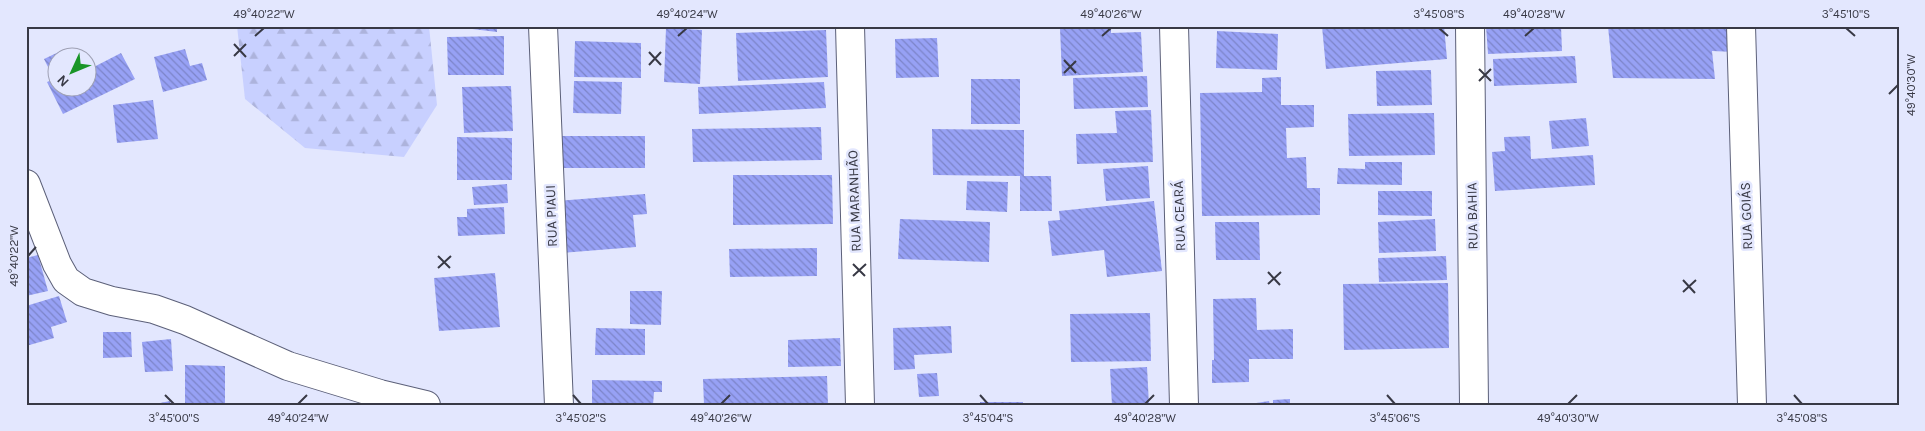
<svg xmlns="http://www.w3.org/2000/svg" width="1925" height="431" font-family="Karla,sans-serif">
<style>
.forest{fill:url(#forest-firs)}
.building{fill:url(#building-back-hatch)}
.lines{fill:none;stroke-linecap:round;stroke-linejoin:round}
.street-casing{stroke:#5c6079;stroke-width:30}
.secondary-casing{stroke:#5c6079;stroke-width:30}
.street{stroke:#fff;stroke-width:28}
.secondary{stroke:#fff;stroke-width:28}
.ticks{fill:none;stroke:#383945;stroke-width:2}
.labels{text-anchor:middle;stroke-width:5;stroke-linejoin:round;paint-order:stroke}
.street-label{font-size:14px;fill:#383945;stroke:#e3e7fe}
.neatline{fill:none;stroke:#383945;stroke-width:2}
.ticks-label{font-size:12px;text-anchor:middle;fill:#383945}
</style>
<defs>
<pattern id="forest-firs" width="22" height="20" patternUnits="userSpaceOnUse" patternTransform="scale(1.25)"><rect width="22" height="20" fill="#c8d0ff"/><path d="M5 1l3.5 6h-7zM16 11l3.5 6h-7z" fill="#adb3dc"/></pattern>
<pattern id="building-back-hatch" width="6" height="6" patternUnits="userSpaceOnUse" patternTransform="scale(1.25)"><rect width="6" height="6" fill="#97a1f5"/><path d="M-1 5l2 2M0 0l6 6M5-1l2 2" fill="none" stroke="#7c84c8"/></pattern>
</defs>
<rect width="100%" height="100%" fill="#e3e7fe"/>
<polygon class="forest" points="237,26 429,26 437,105 404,157 305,148 245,99"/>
<g class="building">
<polygon points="448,26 497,26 497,32"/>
<polygon points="1101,26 1111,26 1111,33 1141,32 1143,72 1062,76 1060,28"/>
<polygon points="1322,26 1444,26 1447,59 1326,69"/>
<polygon points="1486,26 1561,26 1562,51 1488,54"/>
<polygon points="1608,26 1735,26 1735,52 1712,51 1715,79 1613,78"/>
<polygon points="666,28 702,30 700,84 664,82"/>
<polygon points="826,30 828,77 738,81 736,33"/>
<polygon points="1217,31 1278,34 1277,70 1216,68"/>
<polygon points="504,36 504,75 448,75 447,37"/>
<polygon points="937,38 939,77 896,78 895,39"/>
<polygon points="575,41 641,43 641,78 574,77"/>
<polygon points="65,49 69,58 58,58 58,88 88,88 88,70 121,53 135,79 63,114 47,82 54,79 44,59"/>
<polygon points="185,49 190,66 202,63 207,80 163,92 154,57"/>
<polygon points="1575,56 1577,83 1494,86 1493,59"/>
<polygon points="1431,70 1432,105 1377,106 1376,71"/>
<polygon points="1147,76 1148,107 1074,109 1073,78"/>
<polygon points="1281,77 1281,105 1314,105 1314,127 1286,128 1287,158 1306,157 1307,188 1320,188 1320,215 1202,216 1200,93 1262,92 1262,78"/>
<rect x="971" y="79" width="49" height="45"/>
<polygon points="574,81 622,82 621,114 573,113"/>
<polygon points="824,82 826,108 699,114 698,87"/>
<polygon points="511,86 513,131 464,133 462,87"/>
<polygon points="153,100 158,139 117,143 113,105"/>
<polygon points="1151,110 1153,162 1077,164 1076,134 1117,133 1115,111"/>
<polygon points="1434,113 1435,155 1349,156 1348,114"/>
<polygon points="1586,118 1589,146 1552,149 1549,121"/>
<polygon points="821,127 822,160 693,162 692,129"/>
<polygon points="932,129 1024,130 1024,176 1051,176 1052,211 1020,211 1020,176 933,175"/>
<polygon points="560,136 645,136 645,168 561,168"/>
<polygon points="1530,136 1531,159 1593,155 1595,185 1495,191 1492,152 1505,151 1504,137"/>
<polygon points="457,137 512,138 512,180 457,180"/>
<polygon points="1365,162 1402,162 1402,185 1337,184 1338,168 1365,169"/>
<polygon points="1148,166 1150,198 1106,201 1103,169"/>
<polygon points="733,175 832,175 833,224 733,225"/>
<polygon points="967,181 1008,182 1007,212 966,210"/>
<polygon points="507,184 508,203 474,205 472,187"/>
<polygon points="1378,191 1432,191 1432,216 1378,215"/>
<polygon points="645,194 647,214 633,215 636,247 561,253 557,201"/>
<polygon points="1154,201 1162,271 1107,277 1104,250 1052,256 1048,221 1060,220 1059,211"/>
<polygon points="504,207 505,234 458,236 457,217 467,217 467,209"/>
<polygon points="900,219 990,222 989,262 898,259"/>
<polygon points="1435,219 1436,251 1379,253 1378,222"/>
<polygon points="1215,222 1259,222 1260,260 1216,260"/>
<polygon points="817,248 817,276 730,277 729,249"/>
<polygon points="38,255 48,291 26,296 26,258"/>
<polygon points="1446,256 1447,280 1379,282 1378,258"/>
<polygon points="495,273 500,327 439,331 434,278"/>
<polygon points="1448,283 1449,348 1344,350 1343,284"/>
<polygon points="630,291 662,291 661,325 630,324"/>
<polygon points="59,296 67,322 51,327 54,338 26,346 26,306"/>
<polygon points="1256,298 1257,330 1293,329 1293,359 1249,359 1249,382 1212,383 1212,360 1214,360 1213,299"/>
<polygon points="1150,313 1151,361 1071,362 1070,314"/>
<polygon points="951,326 952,353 914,355 915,369 894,370 893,328"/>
<polygon points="596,328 645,329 645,355 595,355"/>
<polygon points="103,332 131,332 132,357 103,358"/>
<polygon points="840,338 841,366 788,367 788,340"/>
<polygon points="171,339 173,371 145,372 142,342"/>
<polygon points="185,365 225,366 225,405 185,405"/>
<polygon points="1147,367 1149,405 1112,405 1110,369"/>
<polygon points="937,373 939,396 919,397 917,374"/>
<polygon points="827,376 828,405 704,405 703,379"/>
<polygon points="592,380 662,381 662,392 654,392 653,405 592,405"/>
<polygon points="1290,399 1290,405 1273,405 1273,400"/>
<polygon points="170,401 171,405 155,405 155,404"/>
<polygon points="1269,401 1270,405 1250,405 1250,404"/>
<rect x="980" y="402" width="43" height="3"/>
</g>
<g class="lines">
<g class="street-casing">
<g id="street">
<polyline points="543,26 559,405"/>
<polyline points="1174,26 1184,405"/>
<polyline points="1470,26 1474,405"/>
<polyline points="1741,26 1752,405"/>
<polyline points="26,184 57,264 66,280 83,292 112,301 154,309 185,320 288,366 380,394 426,405"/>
</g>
</g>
<g class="secondary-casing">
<polyline id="secondary" points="850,26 860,405"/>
</g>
<use href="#street" class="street"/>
<use href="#secondary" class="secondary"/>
</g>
<path class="ticks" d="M1439,28L1448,36M1846,28L1855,36M255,36L264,28M678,36L687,28M1102,36L1111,28M1525,36L1534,28M234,44L246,57M649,52L661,65M234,56L246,44M1064,60L1076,73M649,65L661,52M1479,69L1491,81M1064,73L1076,61M1479,81L1491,69M1889,94L1898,85M28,256L36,247M438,256L450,268M853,264L865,276M438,268L451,256M1268,272L1280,285M853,276L866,264M1683,280L1695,293M1268,284L1281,272M1683,292L1696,280M165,395L174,404M573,395L581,404M980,395L988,404M1387,395L1395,404M1794,395L1802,404M298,404L307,395M721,404L730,395M1145,404L1154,395M1568,404L1577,395"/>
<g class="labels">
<g class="street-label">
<text transform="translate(854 201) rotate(-92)" y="5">RUA MARANHÃO</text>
<text transform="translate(551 216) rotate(-92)" y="5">RUA PIAUI</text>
<text transform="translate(1179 216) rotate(-92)" y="5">RUA CEARÁ</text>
<text transform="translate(1472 216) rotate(-91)" y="5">RUA BAHIA</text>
<text transform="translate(1746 216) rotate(-92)" y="5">RUA GOIÁS</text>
</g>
</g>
<rect width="1925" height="431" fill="none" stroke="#e3e7fe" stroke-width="55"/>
<g transform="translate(72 72) rotate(226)"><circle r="24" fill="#e3e7fe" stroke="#9fa1b4"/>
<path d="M0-4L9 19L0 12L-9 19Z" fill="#199527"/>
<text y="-8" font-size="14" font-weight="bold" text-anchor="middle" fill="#383945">N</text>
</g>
<rect x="28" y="28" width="1870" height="376" class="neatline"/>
<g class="ticks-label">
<text x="264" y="18">49°40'22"W</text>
<text x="687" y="18">49°40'24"W</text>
<text x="1111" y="18">49°40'26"W</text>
<text x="1439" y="18">3°45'08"S</text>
<text x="1534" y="18">49°40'28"W</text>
<text x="1846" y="18">3°45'10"S</text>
<text transform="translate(1911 85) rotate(-90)" y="4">49°40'30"W</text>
<text transform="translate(14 256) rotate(-90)" y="4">49°40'22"W</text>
<text x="174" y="422">3°45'00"S</text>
<text x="298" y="422">49°40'24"W</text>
<text x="581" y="422">3°45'02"S</text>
<text x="721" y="422">49°40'26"W</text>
<text x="988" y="422">3°45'04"S</text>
<text x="1145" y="422">49°40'28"W</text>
<text x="1395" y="422">3°45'06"S</text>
<text x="1568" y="422">49°40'30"W</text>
<text x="1802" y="422">3°45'08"S</text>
</g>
</svg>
